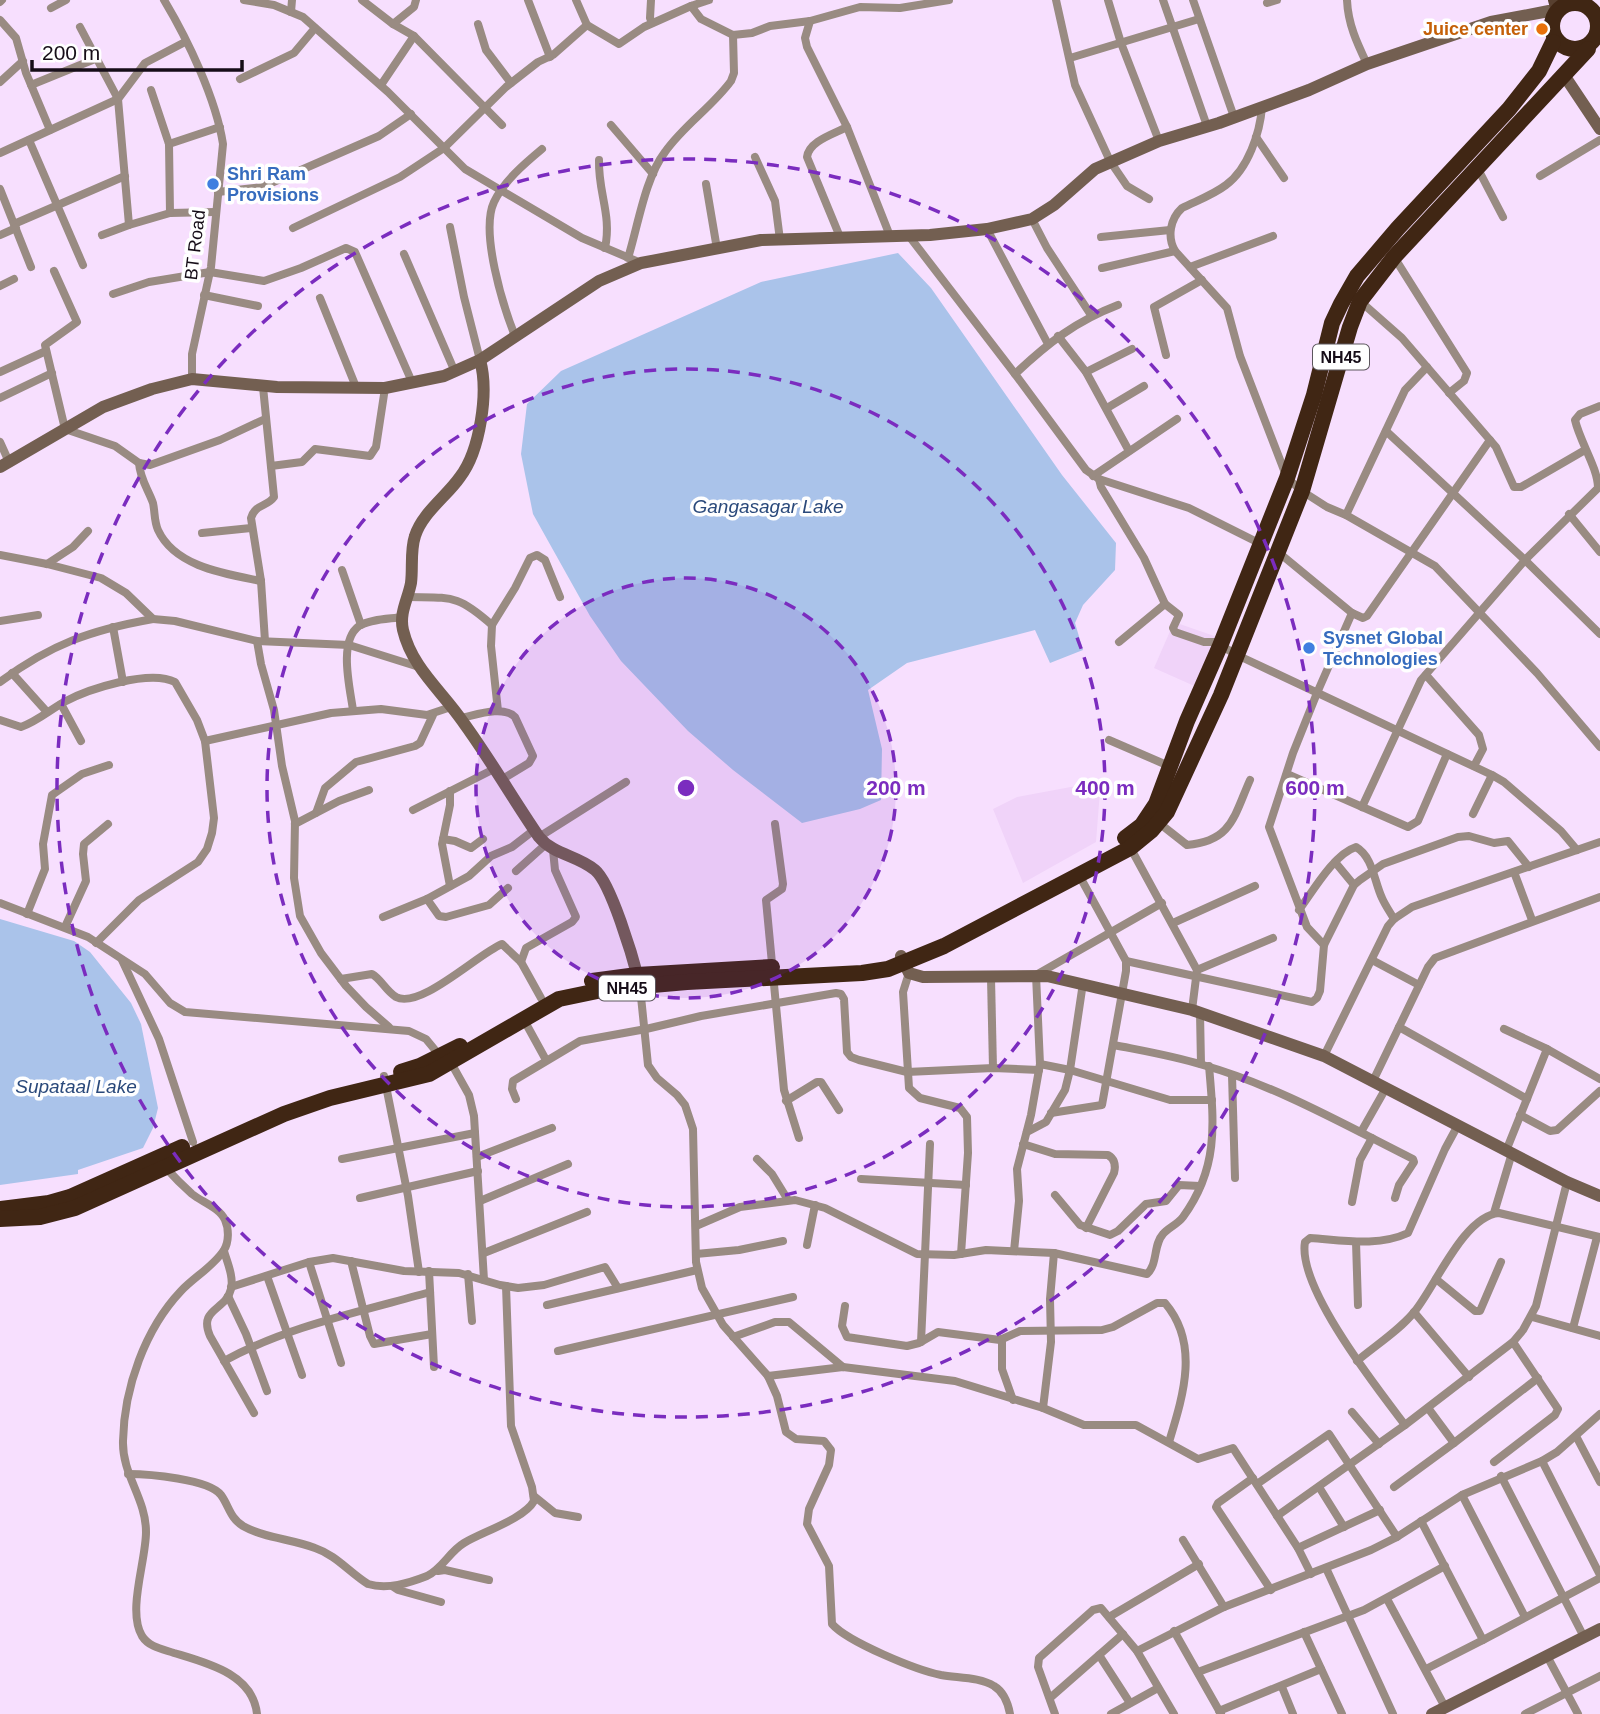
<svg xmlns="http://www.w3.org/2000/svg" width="1600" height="1714" font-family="Arial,sans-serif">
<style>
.built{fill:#f0d3f9}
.water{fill:#aac3ea}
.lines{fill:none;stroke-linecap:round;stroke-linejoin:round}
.street{stroke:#998b82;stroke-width:8}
.secondary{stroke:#735f51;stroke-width:12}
.primary{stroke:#584030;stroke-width:12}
.highway{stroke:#402614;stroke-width:16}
.ring{fill:none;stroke:#7b2cbf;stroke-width:3.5;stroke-dasharray:12 9}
.food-dot{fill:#e8710a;stroke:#fff;stroke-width:2.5}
.shop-dot{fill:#3f7fe0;stroke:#fff;stroke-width:2.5}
.labels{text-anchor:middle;stroke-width:7;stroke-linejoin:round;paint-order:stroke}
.shield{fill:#fff;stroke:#5c565d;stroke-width:2}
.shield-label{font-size:16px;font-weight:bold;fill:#160d18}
.food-label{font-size:18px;font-weight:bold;fill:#c56008;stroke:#fff;text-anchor:end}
.shop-label{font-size:18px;font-weight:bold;fill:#366cbe;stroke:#fff;text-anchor:start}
.street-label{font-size:18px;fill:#160d18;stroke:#fff}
.water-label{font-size:19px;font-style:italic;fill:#2a497b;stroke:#fff}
.centre{fill:#7b2cbf;stroke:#fff;stroke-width:3.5}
.ring-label{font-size:21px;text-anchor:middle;font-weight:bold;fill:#7b2cbf;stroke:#fff;stroke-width:7;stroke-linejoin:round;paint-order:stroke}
</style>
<rect width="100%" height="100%" fill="#f7dffe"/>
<g class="built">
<polygon points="1174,622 1220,638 1199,688 1154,668"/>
<polygon points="1076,786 1077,793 1100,791 1096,842 1023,883 993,809 1017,797"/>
</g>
<g class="water">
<polygon points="898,253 931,288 1062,475 1116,543 1115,570 1083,605 1075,623 1083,650 1050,663 1035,630 907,663 868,690 882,749 881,800 860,809 802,823 733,770 688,731 621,661 590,616 533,514 521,454 527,404 561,371 761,282"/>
<polygon points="0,919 74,941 90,952 131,1003 141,1024 158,1108 153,1128 143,1148 78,1170 78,1174 0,1185"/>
</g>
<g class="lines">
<g class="street">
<path d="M164,0C188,40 216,99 223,144L211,267L192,354V379"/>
<polyline points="244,0 274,5 303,17 388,92 465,169 582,238 641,263"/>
<polyline points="362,0 393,24 414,36 502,125"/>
<polyline points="528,0 550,57"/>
<polyline points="576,0 587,25"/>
<polyline points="651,0 650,18 652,23"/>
<polyline points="709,0 691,6 701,19 733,35 752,33 770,26 810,21 860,7 900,8 949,0"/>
<polyline points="1056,0 1075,85 1110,161 1127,186 1149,199"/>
<polyline points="1108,0 1121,43 1159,141"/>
<polyline points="1163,0 1207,126"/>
<polyline points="1193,0 1234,117"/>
<path d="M1347,0C1348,24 1357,43 1367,64"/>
<polyline points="0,2 2,0"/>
<polyline points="1267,3 1277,0"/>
<polyline points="51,8 66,0"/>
<polyline points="291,12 292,0"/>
<polyline points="0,20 16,38 26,73 50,130"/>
<polyline points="810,21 805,38 807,47 847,127 890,236"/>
<polyline points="393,24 414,7 416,0"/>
<polyline points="478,24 486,50 511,83"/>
<polyline points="80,27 118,99 129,225 170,213 215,212"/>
<polyline points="1070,58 1199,19"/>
<polyline points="240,79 294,53 315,28"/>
<polyline points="0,82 23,61"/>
<polyline points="31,85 95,59"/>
<polyline points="381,85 414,36"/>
<polyline points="151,90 169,144 170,213"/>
<path d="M1262,107C1260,133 1248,169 1226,185C1213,195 1196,201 1182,208C1170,219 1167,237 1175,251L1227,308L1240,356L1287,478L1302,491L1327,507L1346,515L1435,566L1537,673L1600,747"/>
<polyline points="611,125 653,174"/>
<polyline points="1256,137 1284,178"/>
<polyline points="29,140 83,265"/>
<polyline points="169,144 220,127"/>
<polyline points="0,153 118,99 145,63 185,42"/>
<polyline points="755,157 775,201 780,240"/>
<path d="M599,160C598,193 612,215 605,248"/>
<polyline points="1478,169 1503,217"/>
<polyline points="1540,176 1600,140"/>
<polyline points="706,184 717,249"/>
<polyline points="0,189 31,267"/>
<polyline points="218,192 262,187 379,136 411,114"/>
<polyline points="1032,219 1047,248 1091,315"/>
<polyline points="14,224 125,176"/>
<polyline points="450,227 464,297 480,360"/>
<polyline points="293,228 400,177 444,148 506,87 538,62 553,55 587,25 619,44 644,27 691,6"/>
<polyline points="987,229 1048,344"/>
<polyline points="0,235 16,228"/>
<polyline points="102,235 129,225"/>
<polyline points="909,236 1015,374 1086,470 1099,479 1189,508 1261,544"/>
<path d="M840,237L807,157C809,141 834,134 847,127"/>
<polyline points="1101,237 1170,230"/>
<polyline points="404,254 455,372"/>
<polyline points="1394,257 1467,373 1464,381 1449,393"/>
<path d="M628,258C638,226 645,178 665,152C684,125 712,107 731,81L734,73L733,35"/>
<polyline points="1190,267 1273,236"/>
<polyline points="1102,268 1175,251"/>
<polyline points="54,271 77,322 45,345 65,429 115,446 139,463 150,465 220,440 265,419"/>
<polyline points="0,286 14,279"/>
<polyline points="113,294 149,282 210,272 264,281 301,268 346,248 355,252 412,382"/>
<polyline points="204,295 258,306"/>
<polyline points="320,298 356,387"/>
<polyline points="1360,301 1402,338 1496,447 1514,487 1521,487 1585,450"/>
<path d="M515,336C503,306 480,232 494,202C504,181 524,164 542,149"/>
<polyline points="1058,336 1086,372 1129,451"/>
<polyline points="1166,355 1154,307 1202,280"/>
<polyline points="0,372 46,351"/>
<polyline points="1086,372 1132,349"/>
<path d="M1015,374C1048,343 1076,321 1118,305"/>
<path d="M263,387L274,497C267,507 255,504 251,518L261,581L265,641"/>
<polyline points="0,398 52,373"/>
<polyline points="1107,408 1144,386"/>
<polyline points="1386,431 1525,560 1600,634"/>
<polyline points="0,442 9,462"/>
<path d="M139,463C140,479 148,489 153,503C155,512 154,521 158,530C175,567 226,574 261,581"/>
<polyline points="271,466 302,462 315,449 370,456 376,447 385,388"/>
<polyline points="1093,476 1177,419"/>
<polyline points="1099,479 1101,487 1144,558 1165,604 1119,642"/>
<polyline points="1569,514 1600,552"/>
<polyline points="1346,515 1405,390 1427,367"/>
<polyline points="202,533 251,528"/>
<polyline points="1278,552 1352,613 1363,618 1367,616 1490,440"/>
<polyline points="0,555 47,564 101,578 126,593 153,619 175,621 257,641 349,645 419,667"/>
<polyline points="47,564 73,547 88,531"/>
<polyline points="342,570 361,625"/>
<path d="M407,597C452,598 457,594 492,625"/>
<polyline points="1165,604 1179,615 1173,628 1175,632 1204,642 1215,642 1237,655 1492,775 1504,782 1561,831 1577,850"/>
<polyline points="0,621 38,615"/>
<polyline points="113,627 123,682"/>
<polyline points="257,641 261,664 274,710 282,766 295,821 294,878 300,916 321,953 346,986 366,1007 389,1027"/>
<polyline points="12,673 47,712"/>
<polyline points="1426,675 1479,735 1483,749 1474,766"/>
<path d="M0,682C51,644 91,630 153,619"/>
<polyline points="61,704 81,741"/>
<path d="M353,710C350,688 338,641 359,626C370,619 390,619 402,617"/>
<polyline points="498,711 491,646 492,625 515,588 530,558 537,555 545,560 560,597"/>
<path d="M461,718C476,715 503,705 515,717L533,756L529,763L501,780"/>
<path d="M0,720L21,727C36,722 50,710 64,702C88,689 150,669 175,682L197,720L205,741L214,818L212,833L207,849L198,862L139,900L96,943"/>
<polyline points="1109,740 1169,766"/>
<polyline points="205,741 331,713 381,709 427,715 451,707"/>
<polyline points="1287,774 1408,827 1418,821 1447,754"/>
<polyline points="450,791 450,805 442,844 450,886"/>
<path d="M1362,807L1421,680L1525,560L1598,488C1598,468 1580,442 1575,420L1580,414L1600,406"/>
<polyline points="413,810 494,769"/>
<polyline points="316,813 325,788 356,762 415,746 420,743 433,715"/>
<polyline points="1473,814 1492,775"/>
<path d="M1159,823L1187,845C1232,841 1234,816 1250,780"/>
<polyline points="295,824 339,801 369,790"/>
<polyline points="775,824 783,884 782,889 766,900 784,1090 799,1138"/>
<polyline points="539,837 626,782"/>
<polyline points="443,839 455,841 471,848 483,839"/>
<polyline points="1130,847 1197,970 1192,1010"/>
<polyline points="1335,862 1354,885"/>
<polyline points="516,871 545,845"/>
<polyline points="1514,872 1532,920"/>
<polyline points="427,899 439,916 446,917 489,905 508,888"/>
<polyline points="0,903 88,937 145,974 170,1003 185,1012 409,1031 426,1039 440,1056"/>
<path d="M1299,910C1313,891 1334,854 1356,847C1373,857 1374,881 1382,898C1385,905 1390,912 1394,919"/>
<polyline points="27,914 45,869 43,844 52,795 82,774 109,765"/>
<polyline points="383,917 427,899 469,876 491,856 512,847 534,830"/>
<polyline points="1173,923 1255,886"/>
<polyline points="65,927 86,881 83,854 84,844 108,824"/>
<polyline points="1324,945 1307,927 1269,827 1293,753 1317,693 1352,613"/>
<polyline points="122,960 159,1039 193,1142"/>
<polyline points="1372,960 1419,985"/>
<polyline points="1126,961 1312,1002 1317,998 1320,991 1324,945 1354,885 1360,880 1383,864 1458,837 1469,836 1494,843 1508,841 1529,867"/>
<polyline points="521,962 526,948 572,922 576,917 555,870 553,850"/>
<polyline points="1197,970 1273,938"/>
<polyline points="909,973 903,992 909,1088 920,1098 960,1108 967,1117 968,1153 961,1254"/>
<polyline points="991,978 993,1068"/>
<path d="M341,979L372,974C381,979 386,991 396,997C420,1010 479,953 502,944L521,962L541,998"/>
<path d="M640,987L648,1065L657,1078L677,1095L685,1105L693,1129L696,1262L702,1288L723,1325L768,1376L777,1396L786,1432L796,1439L824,1441L831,1450L829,1465L809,1509L807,1524L829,1566L832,1624C848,1642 916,1670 941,1675C958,1678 980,1677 994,1686C1004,1692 1008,1703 1010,1714"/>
<polyline points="1200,1013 1201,1064"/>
<polyline points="524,1020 546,1060"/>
<polyline points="1399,1027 1527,1099"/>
<polyline points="1504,1029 1547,1049 1600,1079"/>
<path d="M1114,1045C1144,1051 1174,1056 1203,1065C1277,1086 1345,1125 1413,1159L1414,1162L1399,1185L1395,1198"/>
<polyline points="1324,1056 1388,926 1394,919 1412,907 1600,842"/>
<polyline points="450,1061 469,1095 474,1116 484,1280"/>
<polyline points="1040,1064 1070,1070 1170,1100 1212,1100"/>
<polyline points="1232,1075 1235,1178"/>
<polyline points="384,1076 408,1196 419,1272"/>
<polyline points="1373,1081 1428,967 1435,958 1600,897"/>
<polyline points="516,1099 512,1089 513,1081 580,1041 646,1029 701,1016 836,993 841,994 844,999 847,1052 851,1057 859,1060 907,1072 993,1068 1039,1070"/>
<polyline points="786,1101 817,1082 821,1082 839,1110"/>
<polyline points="1051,1113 1102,1105 1126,971 1126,961 1079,875"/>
<polyline points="1520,1115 1550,1131 1557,1130 1600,1091"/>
<polyline points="1027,1132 1046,1122 1065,1090 1070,1070 1083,983"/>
<polyline points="1361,1132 1386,1088"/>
<path d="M1023,1144L1055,1154L1108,1155C1115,1159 1116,1165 1114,1173L1086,1228"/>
<polyline points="1506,1151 1547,1049"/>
<polyline points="477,1157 552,1128"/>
<polyline points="342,1159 475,1133"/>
<polyline points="757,1159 772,1174 788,1200"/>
<path d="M166,1168C174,1177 183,1186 192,1194C202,1202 220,1208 225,1220C229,1229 229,1242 224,1250C214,1266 194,1277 181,1291C145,1329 124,1388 123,1441C122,1475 146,1498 146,1532C146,1561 127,1611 142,1636C149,1647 162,1649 174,1653C207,1663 253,1674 257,1714"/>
<polyline points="861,1179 966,1185"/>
<polyline points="1055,1195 1080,1225 1110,1235 1118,1231 1146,1204 1166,1201 1179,1185 1200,1186"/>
<polyline points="360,1198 478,1171"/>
<polyline points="480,1201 568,1164"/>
<polyline points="1352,1202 1360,1160 1372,1138"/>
<polyline points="1494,1213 1512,1153"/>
<path d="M696,1226L740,1207L795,1200L825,1208L917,1254L954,1255L986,1250L1054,1253L1147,1274C1158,1264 1153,1245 1163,1234C1168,1228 1178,1224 1183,1217C1219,1168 1214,1123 1209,1066"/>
<polyline points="1356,1242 1358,1305"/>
<polyline points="807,1245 815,1205"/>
<path d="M224,1251C227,1262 234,1277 231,1289C226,1311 198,1308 210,1336L254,1413"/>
<polyline points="1014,1251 1019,1201 1017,1169 1031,1115 1040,1064 1036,975 1162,903"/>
<polyline points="484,1253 587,1212"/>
<polyline points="696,1254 739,1250 783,1241"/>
<polyline points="351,1261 370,1336 374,1344 432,1334"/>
<polyline points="309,1262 341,1363"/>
<polyline points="429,1271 434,1367"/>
<polyline points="468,1274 472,1321"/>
<polyline points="267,1276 302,1375"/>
<polyline points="1436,1279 1475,1311 1480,1311 1501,1262"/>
<polyline points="231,1287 309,1262 333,1258 404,1271 459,1273 500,1285 518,1288 544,1285 605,1267 618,1288"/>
<polyline points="228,1296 246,1334 267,1391"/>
<polyline points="547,1305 697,1270"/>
<path d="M845,1306L842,1326L847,1337L907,1346L919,1343L938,1332L1000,1340L1020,1331L1102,1330L1113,1327L1157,1303H1165C1200,1344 1183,1396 1169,1442"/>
<polyline points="1414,1312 1469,1377"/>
<polyline points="1532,1317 1600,1336"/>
<polyline points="1573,1328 1597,1237"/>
<polyline points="733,1337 775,1322 789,1322 843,1367"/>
<polyline points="1002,1339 1002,1369 1013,1400"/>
<polyline points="921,1342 930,1144"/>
<polyline points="558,1351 793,1297"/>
<path d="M224,1361C288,1326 360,1312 430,1292"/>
<path d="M1357,1361C1376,1345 1400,1330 1415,1311C1436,1285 1464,1216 1499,1213L1600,1237"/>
<polyline points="768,1376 843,1367 955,1381 1043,1408 1084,1425 1136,1425 1198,1459 1233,1448 1298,1548 1311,1574"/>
<polyline points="1043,1408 1051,1342 1050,1299 1054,1253"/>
<polyline points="1428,1408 1454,1443"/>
<polyline points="1352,1412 1379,1444"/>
<path d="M1405,1425C1377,1388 1297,1287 1305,1242L1310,1238C1342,1240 1378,1247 1408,1233L1445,1149L1458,1125"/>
<polyline points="1576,1436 1600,1482"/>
<polyline points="1542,1461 1600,1575"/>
<polyline points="1494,1462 1555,1415 1558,1409 1513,1342"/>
<path d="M128,1474C148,1474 209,1479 221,1495C229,1506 230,1518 243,1526C264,1538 292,1539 315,1548C336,1555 350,1573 368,1584C387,1590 409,1583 427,1576C443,1568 449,1552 464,1543C482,1532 524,1519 534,1501L532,1487L511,1426L506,1286"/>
<polyline points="1501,1476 1584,1637"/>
<polyline points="1253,1478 1218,1503 1216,1507 1271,1590"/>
<polyline points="1257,1484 1329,1434 1397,1537"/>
<polyline points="1319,1487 1344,1527"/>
<polyline points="1394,1487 1454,1443 1538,1378"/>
<polyline points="1462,1495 1525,1617"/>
<polyline points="534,1496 555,1513 578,1517"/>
<polyline points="1277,1516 1405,1425 1513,1342 1523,1330 1536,1306 1567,1182"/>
<polyline points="1421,1521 1483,1640 1600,1578"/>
<polyline points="1183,1540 1224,1607"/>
<polyline points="1298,1548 1380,1510"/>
<polyline points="1326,1568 1393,1714"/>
<polyline points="438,1571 445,1570 489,1580"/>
<polyline points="394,1586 392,1586 398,1590 441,1602"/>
<polyline points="1387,1599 1445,1707"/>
<polyline points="1109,1617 1199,1564"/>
<polyline points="1174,1631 1221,1714"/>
<polyline points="1304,1632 1342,1714"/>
<polyline points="1137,1651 1224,1607 1371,1550 1397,1537 1462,1495 1542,1461 1557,1452 1600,1414"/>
<polyline points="1099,1655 1130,1703"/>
<polyline points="1547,1656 1578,1714"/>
<polyline points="1426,1669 1483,1640"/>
<polyline points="1198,1672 1364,1610 1445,1566"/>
<polyline points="1282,1687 1293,1714"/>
<polyline points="1050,1698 1123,1634"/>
<polyline points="1219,1711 1321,1669"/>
<polyline points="1055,1714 1038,1667 1039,1658 1093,1610 1101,1608 1137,1651 1174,1714"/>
<polyline points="1111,1714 1158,1688"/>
<polyline points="1525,1714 1600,1676"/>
</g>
<g class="secondary">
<polyline points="1564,75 1600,129"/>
<path d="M480,360C489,392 480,451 460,477C447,496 422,513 415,536C410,551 413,568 411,583C408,599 399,613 403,630C412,668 442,691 463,722C490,759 513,799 539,837C554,855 577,855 595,870C611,883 633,958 639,981"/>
<polyline points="0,467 103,407 152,389 192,379 277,387 385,388 444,376 480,360 599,281 641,263 761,240 930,235 987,229 1032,219 1054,205 1095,169 1159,141 1219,123 1309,90 1367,64 1491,22 1549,11"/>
<polyline points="901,956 909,973 923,977 1047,976 1192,1010 1324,1056 1567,1182 1600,1196"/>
<polyline points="1432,1714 1600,1629"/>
</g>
<g class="primary">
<polyline points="1554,0 1557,11"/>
<polyline points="1571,0 1573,3"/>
</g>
<g class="highway">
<circle cx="1575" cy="26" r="23"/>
<polyline points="1125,838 1142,825 1156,804 1187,721 1220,646 1287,478 1314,395 1332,323 1341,304 1357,276 1398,228 1509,109 1539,71 1553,42"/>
<polyline points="592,981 637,975 772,967"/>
<polyline points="401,1072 420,1066 460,1046"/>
<polyline points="0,1209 49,1203 70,1197 182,1147"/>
<polyline points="0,1219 40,1217 75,1208 284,1114 330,1098 429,1074 559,999 607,989 687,982 862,973 888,969 944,946 1130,848 1152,830 1167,812 1221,695 1302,491 1350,327 1360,301 1394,257 1588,49"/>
</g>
</g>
<circle cx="686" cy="788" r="210" fill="#7b2cbf" fill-opacity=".12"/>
<g class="ring">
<circle cx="686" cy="788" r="210"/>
<circle cx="686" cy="788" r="419"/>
<circle cx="686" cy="788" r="629"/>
</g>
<circle class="food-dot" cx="1542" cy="29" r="7"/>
<g class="shop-dot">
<circle cx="213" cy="184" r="7"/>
<circle cx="1309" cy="648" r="7"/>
</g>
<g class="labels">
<g class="shield">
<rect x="1313" y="344.5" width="56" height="25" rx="5"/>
<rect x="599" y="975.5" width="56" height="25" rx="5"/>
</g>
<g class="shield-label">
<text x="1341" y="363">NH45</text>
<text x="627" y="994">NH45</text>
</g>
<g class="food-label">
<text x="1528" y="35">Juice center</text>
</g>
<g class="shop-label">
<text x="227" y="180">Shri Ram<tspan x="227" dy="21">Provisions</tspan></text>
<text x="1323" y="644">Sysnet Global<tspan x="1323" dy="21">Technologies</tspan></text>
</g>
<g class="street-label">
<text transform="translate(195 245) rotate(-83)" y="6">BT Road</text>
</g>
<g class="water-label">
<text x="768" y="513">Gangasagar Lake</text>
<text x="76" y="1093">Supataal Lake</text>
</g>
</g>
<circle cx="686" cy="788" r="10" class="centre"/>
<g class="ring-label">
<text x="896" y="795">200 m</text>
<text x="1105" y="795">400 m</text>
<text x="1315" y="795">600 m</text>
</g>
<path d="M32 60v10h210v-10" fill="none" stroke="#160d18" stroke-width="3.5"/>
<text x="42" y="60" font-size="21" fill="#160d18" stroke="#ffffff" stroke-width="5" paint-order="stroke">200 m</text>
</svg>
